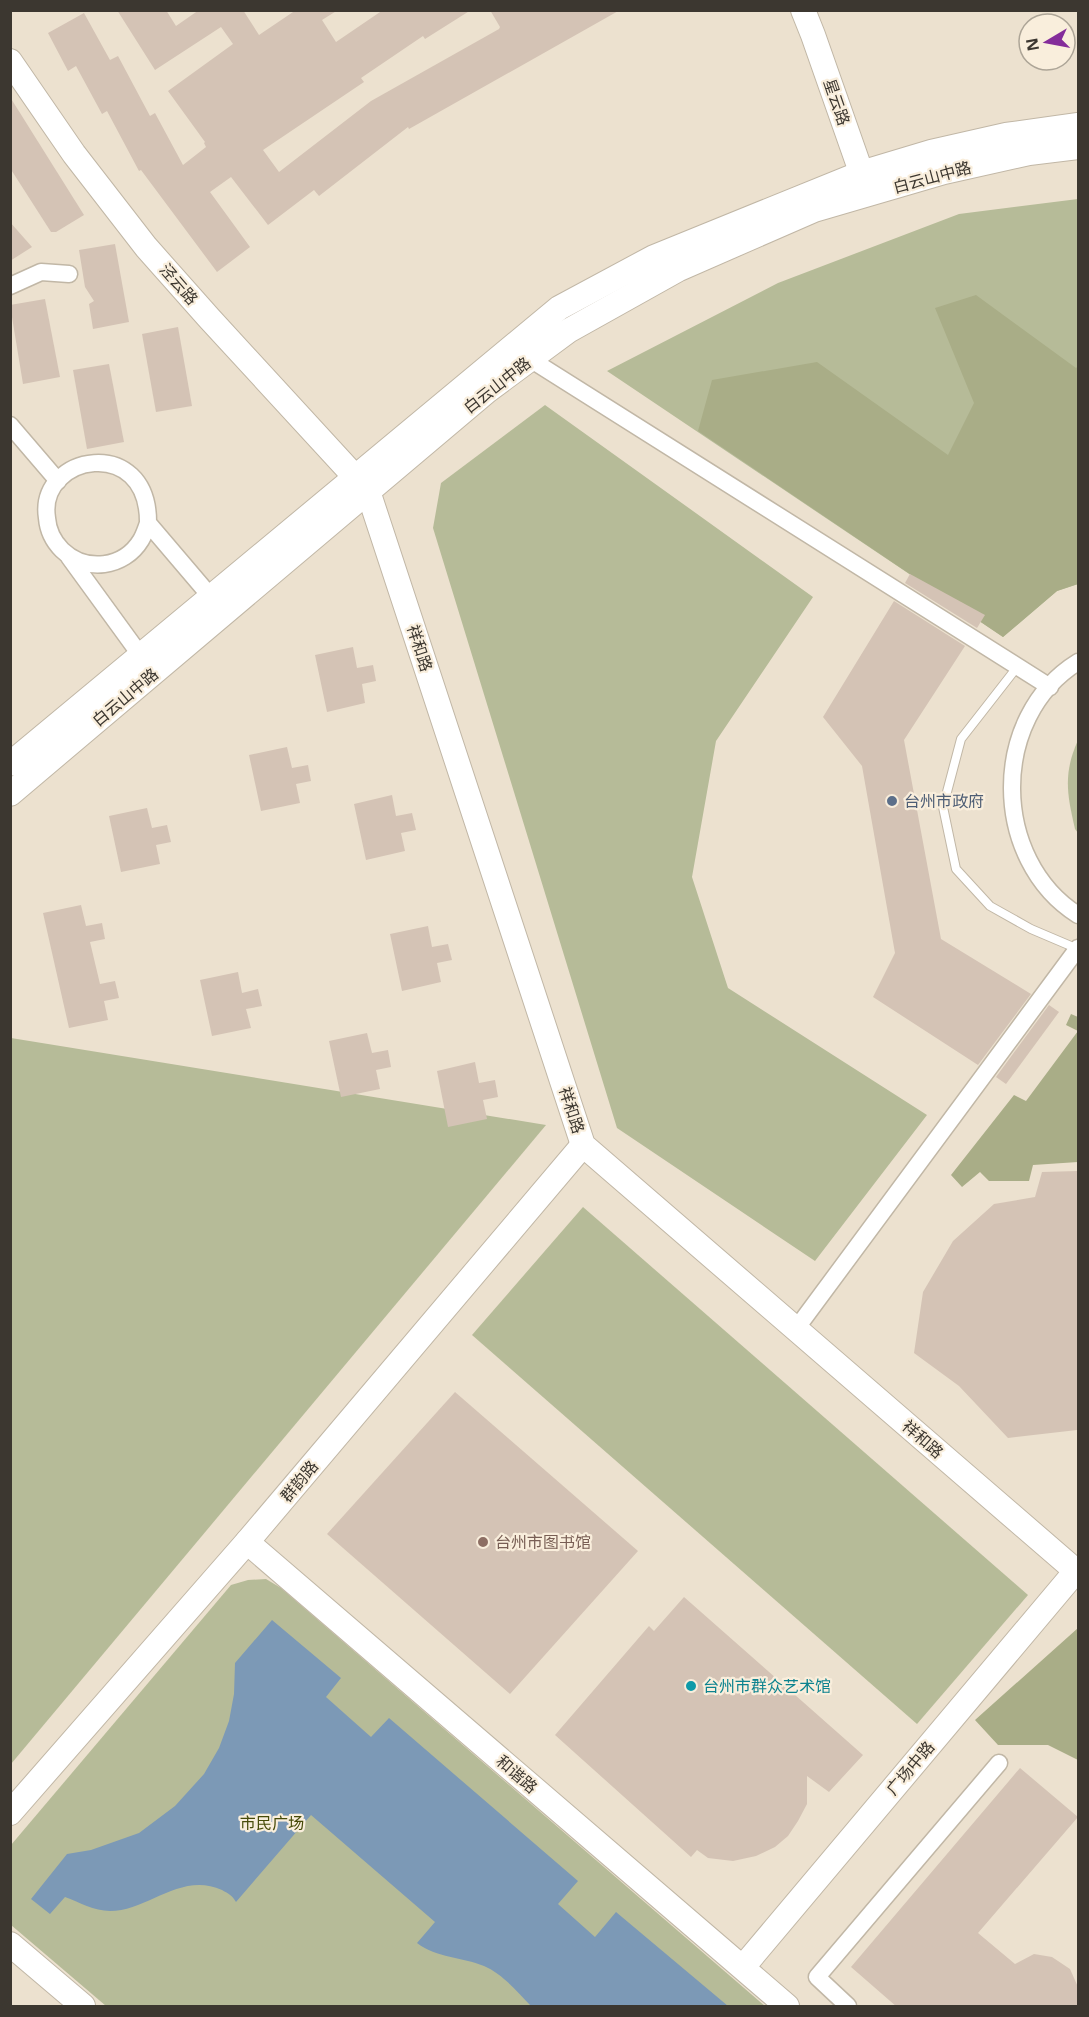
<svg xmlns="http://www.w3.org/2000/svg" width="1089" height="2017" font-family="'Open Sans','Noto Sans SC',sans-serif">
<style>
.green{fill:#b6bb98}
.forest{fill:#a9ad87}
.water{fill:#7c99b6}
.building{fill:#d4c3b5}
.lines{fill:none;stroke-linecap:round;stroke-linejoin:round}
.lane-casing{stroke:#c1b7a6;stroke-width:10}
.street-casing{stroke:#c1b7a6;stroke-width:19}
.secondary-casing{stroke:#c1b7a6;stroke-width:26}
.lane{stroke:#fff;stroke-width:8}
.street{stroke:#fff;stroke-width:16}
.secondary{stroke:#fff;stroke-width:24}
.service-dot{fill:#5c6f8a;stroke:#f9eedc;stroke-width:2}
.education-dot{fill:#8d6e63;stroke:#f9eedc;stroke-width:2}
.culture-dot{fill:#0f9aa8;stroke:#f9eedc;stroke-width:2}
.labels{text-anchor:middle;stroke-width:4.5;stroke-linejoin:round;paint-order:stroke}
.street-label{font-size:16px;fill:#3c3730;stroke:#f9eedc}
.service-label{font-size:16px;fill:#4e5e75;stroke:#f9eedc;text-anchor:start}
.education-label{font-size:16px;fill:#785e54;stroke:#f9eedc;text-anchor:start}
.culture-label{font-size:16px;fill:#0d838f;stroke:#f9eedc;text-anchor:start}
.park-label{font-size:16px;fill:#474b09;stroke:#f9eedc}
</style>
<rect width="100%" height="100%" fill="#ece1cf"/>
<g class="green">
<polygon points="1078,199 1078,584 1057,591 1003,637 607,371 778,283 959,214"/>
<polygon points="545,405 813,597 716,741 692,877 728,988 927,1115 815,1261 617,1128 433,528 441,483"/>
<path d="M1078,740V833L1075,829C1067,794 1063,774 1078,740Z"/>
<polygon points="11,1038 546,1125 11,1764"/>
<polygon points="583,1207 1028,1595 917,1724 472,1335"/>
<polygon points="266,1579 281,1588 765,2006 106,2006 11,1925 11,1845 231,1585 248,1580"/>
</g>
<g class="forest">
<polygon points="976,295 1076,368 1078,366 1078,584 1057,591 1003,637 698,431 712,380 817,362 948,455 974,403 935,308"/>
<polygon points="1071,1014 1078,1017 1078,1162 1033,1165 1029,1181 989,1181 980,1172 962,1187 951,1175 1014,1095 1026,1101 1078,1031 1066,1025"/>
<polygon points="1078,1628 1078,1760 1048,1745 998,1745 975,1720"/>
</g>
<path class="water" d="M272,1620L341,1678L326,1697L371,1737L389,1718L578,1881L558,1904L595,1937L616,1912L728,2006H531C517,1992 503,1974 484,1966C462,1957 437,1958 417,1943L435,1922L311,1815L236,1902C232,1895 229,1894 222,1890C181,1871 148,1911 110,1911C94,1911 79,1902 65,1897L50,1914L31,1899L67,1854L91,1850L139,1833L175,1806L204,1774L219,1748L229,1721L234,1694L235,1663Z"/>
<g class="building">
<polygon points="117,10 166,10 176,26 199,10 243,10 259,35 296,10 338,10 322,20 336,42 383,10 471,10 425,39 423,36 361,78 364,82 263,150 279,172 371,101 499,29 500,27 490,10 620,10 409,129 408,127 319,196 314,190 268,225 231,177 210,192 250,247 217,272 141,170 139,171 107,111 102,114 76,66 68,71 48,33 84,13 110,60 118,56 150,116 155,113 183,165 206,147 204,143 205,142 168,91 233,44 221,27 155,70"/>
<polygon points="10,97 84,215 56,232 51,232 10,168"/>
<polygon points="10,222 32,247 10,261"/>
<polygon points="115,244 129,322 93,329 89,304 94,301 85,287 79,250"/>
<polygon points="45,299 60,377 23,384 10,305"/>
<polygon points="178,327 192,406 156,412 142,334"/>
<polygon points="109,364 124,442 87,449 73,370"/>
<polygon points="910,574 985,615 977,628 905,583"/>
<polygon points="894,601 965,646 904,740 941,939 1031,994 978,1065 873,997 895,953 862,766 823,717"/>
<polygon points="353,647 357,668 373,665 376,681 362,684 365,703 327,712 315,655"/>
<polygon points="287,747 292,768 308,765 311,781 296,784 300,803 261,811 249,755"/>
<polygon points="392,795 396,816 412,813 416,830 401,833 405,851 366,860 354,804"/>
<polygon points="147,808 152,828 167,825 171,842 156,845 160,864 121,872 109,816"/>
<polygon points="81,905 86,926 102,923 105,939 90,942 100,984 115,981 119,998 104,1001 108,1020 69,1028 43,913"/>
<polygon points="428,926 432,947 448,944 452,960 437,963 441,982 402,991 390,934"/>
<polygon points="238,972 242,993 258,989 262,1006 246,1009 251,1028 212,1036 200,980"/>
<polygon points="1049,1005 1059,1012 1006,1084 996,1077"/>
<polygon points="367,1033 372,1053 388,1050 391,1067 376,1070 380,1089 341,1097 329,1041"/>
<polygon points="475,1062 479,1083 495,1080 498,1097 483,1100 487,1119 448,1127 437,1071"/>
<polygon points="1078,1171 1077,1430 1008,1438 959,1386 914,1353 923,1292 953,1241 994,1204 1035,1197 1042,1172"/>
<polygon points="455,1392 638,1551 510,1694 327,1534"/>
<polygon points="684,1597 863,1755 829,1792 807,1776 807,1804 798,1821 788,1836 775,1847 756,1856 733,1861 708,1858 697,1850 691,1857 555,1735 649,1626 654,1631"/>
<polygon points="1020,1768 1078,1817 978,1933 1015,1964 1034,1954 1052,1957 1070,1969 1078,1987 1078,2007 897,2007 851,1967"/>
</g>
<g class="lines">
<g class="lane-casing">
<polyline id="lane" points="1018,666 961,739 943,807 956,869 990,906 1031,929 1078,949"/>
</g>
<g class="street-casing">
<g id="street">
<polyline points="10,286 41,272 69,274"/>
<polyline points="530,359 1050,687"/>
<polyline points="10,425 58,481"/>
<path d="M148,523C146,529 144,535 141,540C124,568 86,573 62,550C53,541 48,531 47,518C37,454 149,434 148,523L211,597"/>
<polyline points="69,557 141,656"/>
<path d="M1078,662C989,717 991,860 1078,915"/>
<polyline points="796,1329 1078,948"/>
<polyline points="848,2006 817,1977 999,1763"/>
</g>
</g>
<g class="secondary-casing">
<g id="secondary">
<polyline points="803,10 813,35 866,186"/>
<polyline points="10,61 74,154 146,247 209,318 368,491 583,1145 1076,1571"/>
<polyline points="10,764 559,308 654,257 861,173 931,152 1006,135 1078,125"/>
<polyline points="10,794 487,391 568,331 679,269 814,210 944,172 1029,153 1078,147"/>
<polyline points="247,1542 787,2006"/>
<polyline points="10,1813 247,1542 583,1145"/>
<polyline points="10,1944 83,2006"/>
<polyline points="743,1967 1076,1571 1078,1571"/>
</g>
</g>
<use href="#lane" class="lane"/>
<use href="#street" class="street"/>
<use href="#secondary" class="secondary"/>
</g>
<circle class="service-dot" cx="892" cy="801" r="6"/>
<circle class="education-dot" cx="483" cy="1542" r="6"/>
<circle class="culture-dot" cx="691" cy="1686" r="6"/>
<g class="labels">
<g class="street-label">
<text transform="translate(837 102) rotate(71)" y="6">星云路</text>
<text transform="translate(932 177) rotate(-15)" y="6">白云山中路</text>
<text transform="translate(179 284) rotate(49)" y="6">泾云路</text>
<text transform="translate(497 385) rotate(-38)" y="6">白云山中路</text>
<text transform="translate(420 648) rotate(72)" y="6">祥和路</text>
<text transform="translate(125 697) rotate(-40)" y="6">白云山中路</text>
<text transform="translate(572 1110) rotate(72)" y="6">祥和路</text>
<text transform="translate(923 1439) rotate(41)" y="6">祥和路</text>
<text transform="translate(299 1481) rotate(-50)" y="6">群韵路</text>
<text transform="translate(910 1768) rotate(-50)" y="6">广场中路</text>
<text transform="translate(517 1774) rotate(41)" y="6">和谐路</text>
</g>
<g class="service-label">
<text x="904" y="807">台州市政府</text>
</g>
<g class="education-label">
<text x="495" y="1548">台州市图书馆</text>
</g>
<g class="culture-label">
<text x="703" y="1692">台州市群众艺术馆</text>
</g>
<g class="park-label">
<text x="272" y="1829">市民广场</text>
</g>
</g>
<rect width="1089" height="2017" fill="none" stroke="#3c3730" stroke-width="24"/>
<g transform="translate(1047 42) rotate(260)"><circle r="28" fill="#f9eedc" stroke="#ada597" stroke-width="1.5"/>
<path d="M0-4.5L10 22L0 15L-10 22Z" fill="#842c9a"/>
<text y="-9" font-size="16" font-weight="bold" text-anchor="middle" fill="#3c3730">N</text>
</g>
</svg>
